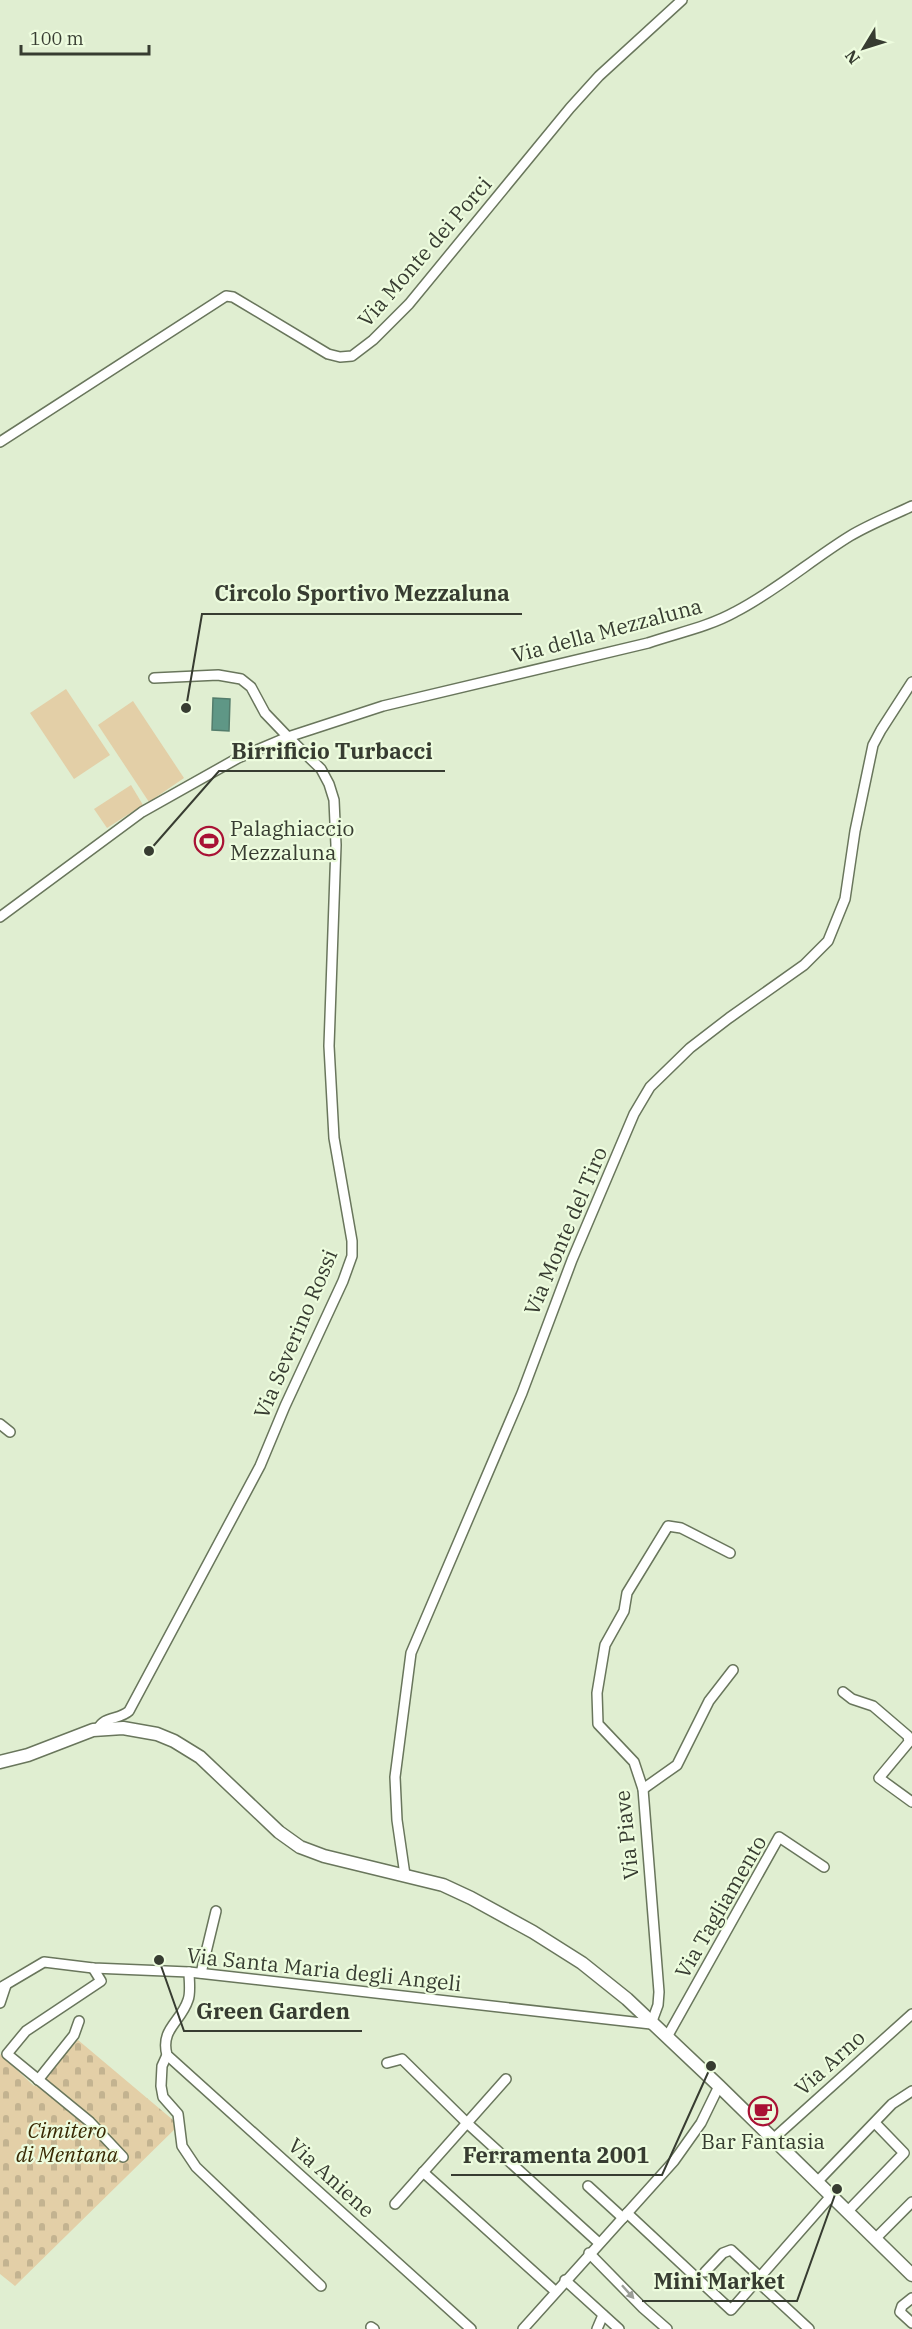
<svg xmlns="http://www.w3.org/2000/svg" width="912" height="2329" font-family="'IBM Plex Serif',serif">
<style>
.cemetery{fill:url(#cemetery-stones)}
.garden{fill:#e3cfa7}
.water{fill:#5f9786;stroke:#537c6c;stroke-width:1.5}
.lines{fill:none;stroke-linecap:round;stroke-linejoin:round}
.street-casing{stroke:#69765c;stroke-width:12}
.secondary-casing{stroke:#69765c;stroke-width:15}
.street{stroke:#fff;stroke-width:9}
.secondary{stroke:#fff;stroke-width:12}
.oneway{fill:#9b9e98}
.labels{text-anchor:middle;stroke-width:4.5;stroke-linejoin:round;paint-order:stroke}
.street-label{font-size:21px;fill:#373c31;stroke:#edfcde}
.poi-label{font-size:21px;fill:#373c31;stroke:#edfcde;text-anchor:start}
.park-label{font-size:21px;font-style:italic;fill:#382803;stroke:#edfcde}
.leader{fill:none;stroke:#373c31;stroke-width:2}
.callout-dot{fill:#373c31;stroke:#edfcde;stroke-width:2}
.callout-label{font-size:22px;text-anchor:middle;font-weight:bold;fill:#373c31;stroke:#edfcde;stroke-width:4.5;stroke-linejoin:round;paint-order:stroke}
</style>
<defs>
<pattern id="cemetery-stones" width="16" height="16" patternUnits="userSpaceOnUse" patternTransform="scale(1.5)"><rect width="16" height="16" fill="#e3cfa7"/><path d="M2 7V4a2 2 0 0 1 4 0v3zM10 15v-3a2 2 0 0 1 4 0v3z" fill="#c3b390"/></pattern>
</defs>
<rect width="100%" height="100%" fill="#e0eed1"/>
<polygon class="cemetery" points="78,2040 179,2125 15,2286 0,2274 0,2054 34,2086"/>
<g class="garden">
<polygon points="66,689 110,755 74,779 30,713"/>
<polygon points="133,701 184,778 149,802 98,725"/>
<polygon points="131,785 143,805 107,828 94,809"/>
</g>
<polygon class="water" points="213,698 230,699 229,731 212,730"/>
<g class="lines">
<g class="street-casing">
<g id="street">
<polyline points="0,442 226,296 233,297 328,354 340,357 352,356 373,340 409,304 570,108 599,76 682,0"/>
<path d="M288,737L383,706L648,643C677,633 708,627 735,612C776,591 811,560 850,536C870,524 891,516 912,506"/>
<polyline points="0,917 142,812 238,758 288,737 265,713 251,687 241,679 218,675 154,678"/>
<polyline points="0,1424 10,1432"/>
<polyline points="843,1692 852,1699 873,1706 908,1736 909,1742 879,1778 912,1802"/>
<path d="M98,1729C104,1716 119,1720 129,1711L260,1466L285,1406L343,1281L352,1256V1241L334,1138L329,1046L336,845L334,800L329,784L321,769L288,737"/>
<polyline points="643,1789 677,1765 709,1701 733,1670"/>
<polyline points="405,1875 397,1820 395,1777 411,1653 522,1393 572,1260 634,1114 650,1087 690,1048 729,1018 804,965 828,941 845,899 855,831 873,745 881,730 912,682"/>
<polyline points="93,1968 101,1981 26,2031 7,2054 90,2122 123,2157"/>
<path d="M189,1972C189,1980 191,1993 188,2000C181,2022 160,2029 167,2055L471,2329"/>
<polyline points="201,1973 216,1911"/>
<polyline points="0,1988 44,1962 93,1968 189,1972 651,2024 658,2005 659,1992 643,1789 634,1762 598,1724 597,1693 605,1645 624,1611 627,1593 668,1526 681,1528 730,1553"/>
<polyline points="0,2003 6,1985"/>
<polyline points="667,2037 779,1837 824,1867"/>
<polyline points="167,2055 162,2066 161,2086 163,2097 178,2114 182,2146 196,2167 321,2286"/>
<polyline points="387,2063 402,2059 467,2123 599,2243"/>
<polyline points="38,2080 74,2035 79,2021"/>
<polyline points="773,2139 912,2014"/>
<polyline points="423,2172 555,2291"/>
<polyline points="817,2182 892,2104 912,2091"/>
<polyline points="588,2186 623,2218"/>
<polyline points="395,2204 506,2079"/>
<polyline points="847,2212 904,2153 875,2123"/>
<polyline points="627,2213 731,2310 831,2196"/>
<polyline points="875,2239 912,2202"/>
<polyline points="589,2253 643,2308 667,2329"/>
<polyline points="705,2272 723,2253 731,2250 760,2277"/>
<polyline points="565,2280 619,2329"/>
<polyline points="757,2281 809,2329"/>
<polyline points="912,2298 902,2306 900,2312 912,2323"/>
<polyline points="371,2327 374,2329"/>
<polyline points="523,2329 674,2161 701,2123 719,2086"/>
<polyline points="597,2329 603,2315"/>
</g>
</g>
<g class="secondary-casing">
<polyline id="secondary" points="0,1762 28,1755 93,1730 123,1728 157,1734 174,1741 200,1757 279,1832 300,1847 324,1856 443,1885 471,1898 533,1932 582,1963 627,1999 719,2086 912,2275"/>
</g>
<use href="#street" class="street"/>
<use href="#secondary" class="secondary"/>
</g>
<defs><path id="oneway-solid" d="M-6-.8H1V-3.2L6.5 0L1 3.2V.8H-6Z" transform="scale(1.5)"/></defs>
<use class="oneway" href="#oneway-solid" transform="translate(628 2292) rotate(48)"/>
<defs>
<g id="stadium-ring" transform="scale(1.5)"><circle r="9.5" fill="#edfcde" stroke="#a91235" stroke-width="1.5"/><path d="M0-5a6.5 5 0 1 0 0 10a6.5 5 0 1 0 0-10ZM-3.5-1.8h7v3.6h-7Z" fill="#a91235"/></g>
<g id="cafe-ring" transform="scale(1.5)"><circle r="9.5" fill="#edfcde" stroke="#a91235" stroke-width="1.5"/><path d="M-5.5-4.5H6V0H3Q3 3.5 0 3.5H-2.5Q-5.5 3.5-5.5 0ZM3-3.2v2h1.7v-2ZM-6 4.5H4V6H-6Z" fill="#a91235"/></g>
</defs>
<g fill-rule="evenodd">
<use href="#stadium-ring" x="209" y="841"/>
<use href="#cafe-ring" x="763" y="2111"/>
</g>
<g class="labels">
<g class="street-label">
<text transform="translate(425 252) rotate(-49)" y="7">Via Monte dei Porci</text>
<text transform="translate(607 631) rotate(-15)" y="7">Via della Mezzaluna</text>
<text transform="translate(566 1231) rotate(-67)" y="7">Via Monte del Tiro</text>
<text transform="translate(296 1334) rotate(-67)" y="7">Via Severino Rossi</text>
<text transform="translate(627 1835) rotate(-96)" y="7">Via Piave</text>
<text transform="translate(721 1907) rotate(-60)" y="7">Via Tagliamento</text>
<text transform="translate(324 1970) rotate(6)" y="7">Via Santa Maria degli Angeli</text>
<text transform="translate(830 2063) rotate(-42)" y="7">Via Arno</text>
<text transform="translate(331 2178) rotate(42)" y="7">Via Aniene</text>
</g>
<g class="poi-label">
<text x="230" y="836">Palaghiaccio<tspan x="230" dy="24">Mezzaluna</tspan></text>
<text x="763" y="2149" text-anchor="middle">Bar Fantasia</text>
</g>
<g class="park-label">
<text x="67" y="2138">Cimitero<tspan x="67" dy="24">di Mentana</tspan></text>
</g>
</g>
<path class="leader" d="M186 708L202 614H522M149 851L219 771H445M159 1960L184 2031H362M711 2066L662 2175H451M837 2189L797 2301H642"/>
<g class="callout-dot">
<circle cx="186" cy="708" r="6"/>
<circle cx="149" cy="851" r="6"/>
<circle cx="159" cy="1960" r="6"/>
<circle cx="711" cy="2066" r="6"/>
<circle cx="837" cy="2189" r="6"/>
</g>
<g class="callout-label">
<text x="362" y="601">Circolo Sportivo Mezzaluna</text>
<text x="332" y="759">Birrificio Turbacci</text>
<text x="273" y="2019">Green Garden</text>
<text x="556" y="2163">Ferramenta 2001</text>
<text x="719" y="2289">Mini Market</text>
</g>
<g transform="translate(864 48) rotate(232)" stroke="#edfcde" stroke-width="4.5" paint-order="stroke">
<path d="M0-4.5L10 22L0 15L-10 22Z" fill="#373c31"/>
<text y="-9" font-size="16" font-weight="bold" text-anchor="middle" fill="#373c31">N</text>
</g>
<path d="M21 45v9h128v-9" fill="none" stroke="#373c31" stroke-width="3"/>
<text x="30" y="45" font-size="18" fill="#373c31" stroke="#edfcde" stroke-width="4.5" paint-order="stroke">100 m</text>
</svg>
